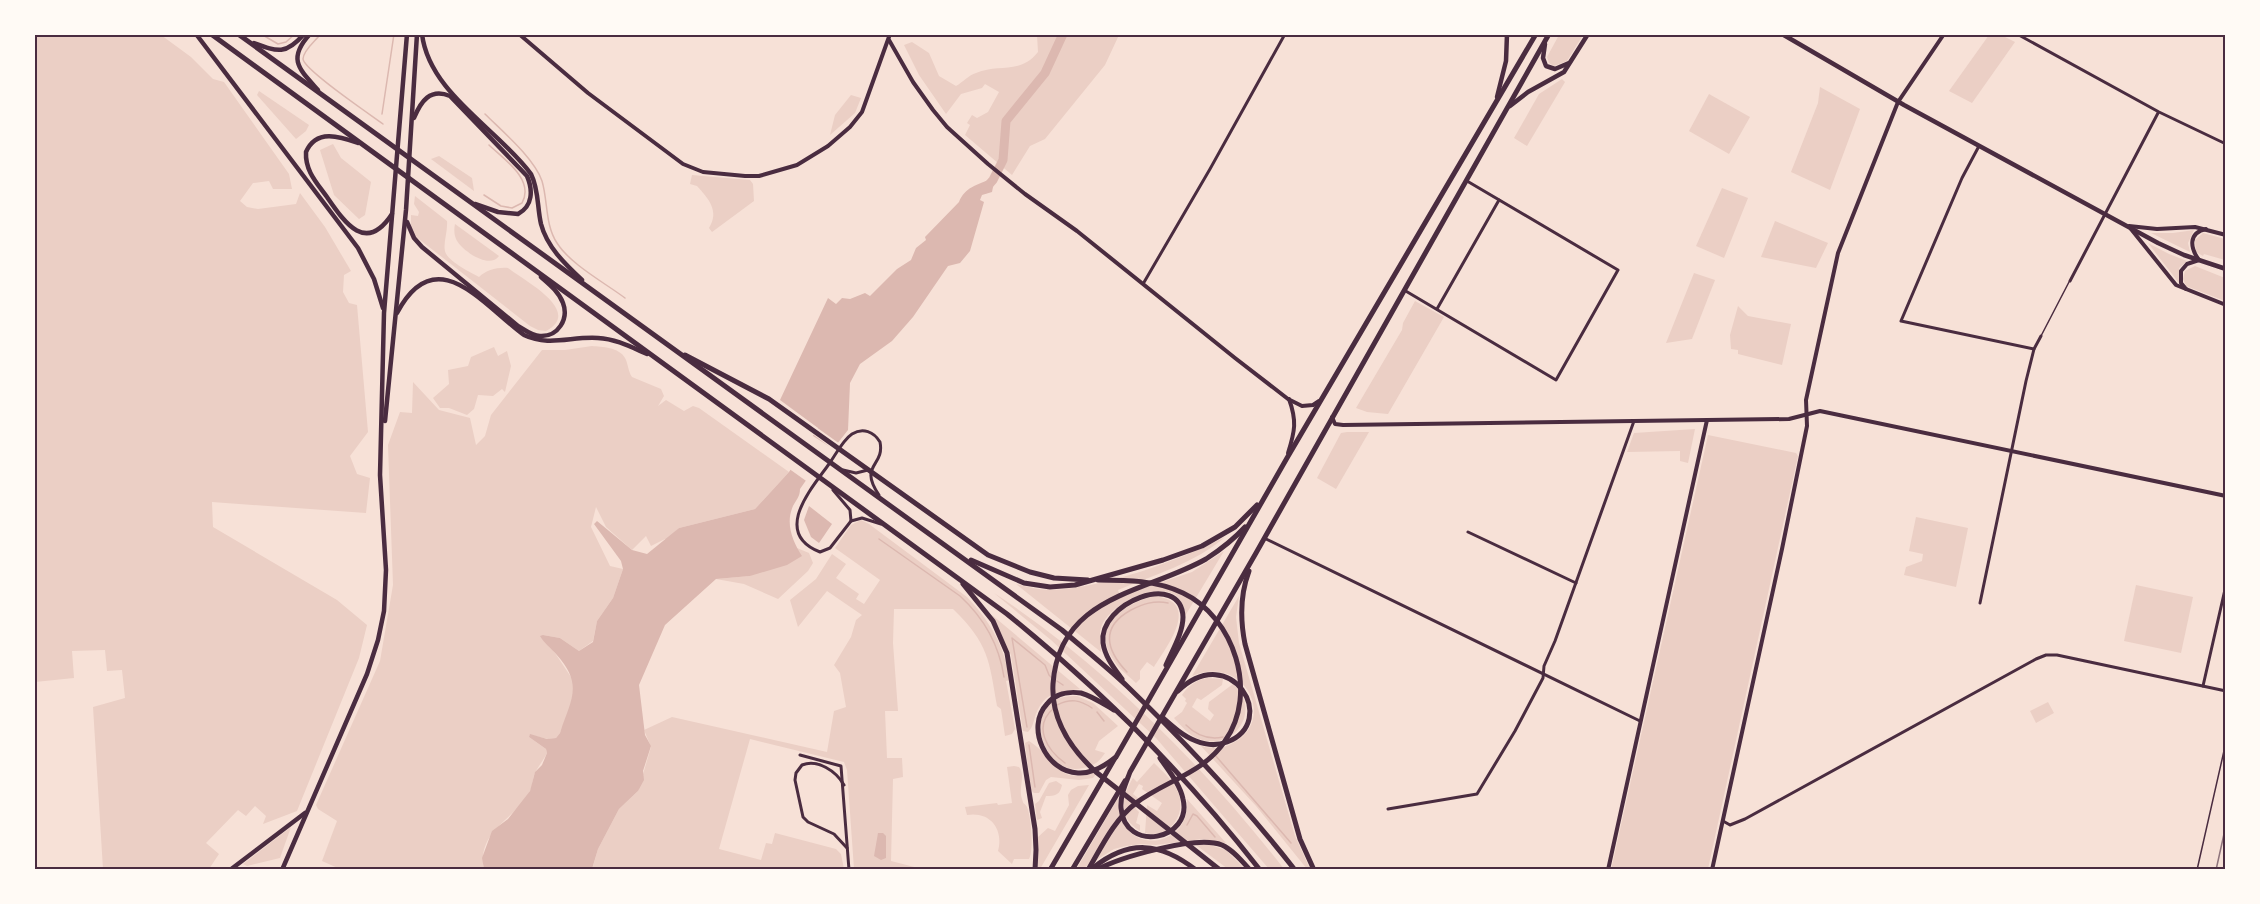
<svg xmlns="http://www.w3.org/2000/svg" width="2260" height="904" font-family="Raleway,sans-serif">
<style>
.green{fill:#ebcfc5}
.water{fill:#dcb8b0}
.pier{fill:#f7e1d7}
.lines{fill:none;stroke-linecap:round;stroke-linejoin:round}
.stream{stroke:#dcb8b0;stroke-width:1.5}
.river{stroke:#dcb8b0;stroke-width:9}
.service{stroke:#4a2c40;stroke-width:1.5}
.minor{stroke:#4a2c40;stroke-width:3}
.tertiary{stroke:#4a2c40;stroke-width:4}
.secondary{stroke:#4a2c40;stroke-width:4.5}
.primary{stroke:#4a2c40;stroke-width:5}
.trunk{stroke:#4a2c40;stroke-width:5}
.rail{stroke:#8f747c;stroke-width:1.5}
.neatline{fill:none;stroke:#4a2c40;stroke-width:2}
</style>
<rect width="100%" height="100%" fill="#f7e1d7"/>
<g class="green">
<polygon points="34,35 161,35 191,57 213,79 224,82 289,174 292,189 273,189 269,181 253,183 240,201 247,207 258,209 296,204 300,193 325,227 351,271 344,275 343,292 349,303 357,305 368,432 350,456 357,474 370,478 366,513 212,502 213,527 337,600 367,625 359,658 297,811 263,824 266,816 255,806 246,816 238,810 206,843 219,854 209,869 103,869 93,707 125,698 122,670 107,671 105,650 72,651 74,678 35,682"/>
<path d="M1037,35H1119L1105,65L1045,139L1030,146L1012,175L965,135L970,125L967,123L972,115L977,118L988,112L999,92L985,84L982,88L961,94L946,114L919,75L904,45L912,42L929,53L939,76L956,86C963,82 969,75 976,73C999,63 1020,75 1038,52Z"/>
<polygon points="1559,35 1583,35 1567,61 1554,66 1549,63 1547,57"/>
<polygon points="1989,35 2001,35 2015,42 1972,103 1949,91"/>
<polygon points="1562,79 1565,82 1527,146 1514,138 1539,94"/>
<polygon points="1820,87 1860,109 1830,190 1791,172 1818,103"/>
<polygon points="259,91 309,125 306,131 296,139 257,95"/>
<polygon points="1709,94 1750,117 1729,154 1689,131"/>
<polygon points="851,95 861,98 855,113 830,135 835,115"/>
<polygon points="333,144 341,158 371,182 365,215 359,219 334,195 320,150"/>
<polygon points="439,156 472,178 474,191 431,159"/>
<path d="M692,175L750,180L753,184L754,201L712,232L709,228C720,211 708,198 697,186L690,184Z"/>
<polygon points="1722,188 1748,198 1724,258 1696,246"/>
<path d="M415,196L447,221C448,231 443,243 445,251C447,261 470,272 479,277C486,270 498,267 508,268C523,280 584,311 546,331L538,330L530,326L415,236L411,228V215L418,216L419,212L414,204Z"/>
<polygon points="1775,221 1828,243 1816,268 1761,257"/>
<path d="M455,224L499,256C489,270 461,250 456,239C454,234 454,229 455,224Z"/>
<polygon points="2194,230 2188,243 2190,252 2151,233 2173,233"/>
<polygon points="2203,233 2225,239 2225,260 2204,254 2203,256 2196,252 2195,240"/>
<polygon points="2148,243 2169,254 2187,261 2179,268 2179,283"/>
<polygon points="2195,266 2225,278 2225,301 2186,286 2183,279 2185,271"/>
<polygon points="1694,273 1715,280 1692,339 1666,343"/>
<polygon points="1415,301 1444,317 1388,414 1367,412 1356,408 1402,330 1403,323"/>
<polygon points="1738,306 1748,316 1791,324 1782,365 1738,354 1738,350 1731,349 1730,335"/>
<path d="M592,346C602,347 619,347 625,358C628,363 628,371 632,377L661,389L664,396L658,406L666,400L684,411L693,406L699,408L789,472L755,509L679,528L667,540L665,539L651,546L646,536L632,550L606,527L596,507L591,527L610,566L623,569L613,598L597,621L593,641L579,651L560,638L543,635L573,680L574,697L560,733L556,738L548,739L530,735L529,737L546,749L547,753C544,760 538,766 535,773C532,779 533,786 530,791C515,820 476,831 484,869H340L322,861L337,821L318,809L316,805L380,661L393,585L388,445L400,412L412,413L413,382L439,410L470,418L476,445L485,436L491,415L542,350H565Z"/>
<polygon points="494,347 498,356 507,351 511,366 505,392 502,389 493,396 478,395 474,409 467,415 449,408 440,408 433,398 449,384 448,370 468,366 471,357"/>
<polygon points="1695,429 1688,463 1680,461 1680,451 1627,452 1634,433"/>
<polygon points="1347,432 1369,432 1336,489 1317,478 1341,433"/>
<polygon points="1708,435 1796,453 1798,456 1708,869 1611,870"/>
<polygon points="1916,517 1968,528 1956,587 1904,575 1906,567 1922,561 1923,554 1909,551"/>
<path d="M861,520L869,524L967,597C992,624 1003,644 1010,680L1006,681L1015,729L1012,734L1005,736L1001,709L997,706C989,660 989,644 953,609H894L893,643L898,711H885L887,758H902L903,777L893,779L891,861L922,869H854L847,770L844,762L750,739L719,849L761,860L766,843L772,844L775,833L836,849L841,854L844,869L592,870L598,849L619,809L638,791L651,747L644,730L672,717L827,752L834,711L846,707L840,673L834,665L851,637L856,620L862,615L827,591L798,627L790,600L816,579L832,554L846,564L836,578L859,594L856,599L864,604L880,580L835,548L851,525Z"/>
<path d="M1225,537C1195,563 1154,575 1118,590L1120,596L1192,572L1224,551L1185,616C1183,569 1114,598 1102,625C1098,634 1101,643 1101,652L1016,584C1028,587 1040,590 1053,590C1103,588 1181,560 1225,537Z"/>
<polygon points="797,548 809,553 813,563 808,571 778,599 744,584 716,579 750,576"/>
<polygon points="2136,585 2193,597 2181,653 2124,641"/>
<path d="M994,593C1105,666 1203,765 1284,869H1269L1156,738L1051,640Z"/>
<path d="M1154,596C1202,601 1168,645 1154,667L1147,662L1140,671V679L1136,683C1128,675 1118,669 1113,659C1091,625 1125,604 1154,596Z"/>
<path d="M1239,596L1236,617L1239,643L1295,836L1310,869H1307L1256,806L1201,746C1212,749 1223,749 1233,743C1278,719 1244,654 1192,676Z"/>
<path d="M992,615L1080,689C1060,692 1045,691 1036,714C1033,722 1033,727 1028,732L1023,731L1011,655Z"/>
<path d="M1207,678L1223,679L1222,685L1201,700L1197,698L1192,707L1210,721L1214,715L1208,709L1209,702L1233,684C1263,710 1234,752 1199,739C1189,735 1181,726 1174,718L1182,712L1187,703L1185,701L1186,699L1182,695C1188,686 1196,680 1207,678Z"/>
<path d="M1077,696L1093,703L1118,726L1099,741L1095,750L1105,753C1099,762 1094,766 1083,768C1041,779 1016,693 1077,696Z"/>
<polygon points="2048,702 2054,713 2036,723 2030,711"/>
<path d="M1029,741C1055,757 1056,786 1094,772L1096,774L1093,778L1079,780L1051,777L1046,780L1039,793H1034L1031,790L1025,743Z"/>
<path d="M1154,763C1162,771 1173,780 1178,792C1187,814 1170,839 1145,833L1147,805L1157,811L1162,803L1142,789L1143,786L1139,784L1133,794L1138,798L1136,809L1139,812L1136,823L1140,825V831C1118,818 1121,797 1133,778L1137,782Z"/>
<path d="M1014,766L1019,767C1026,776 1018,787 1022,799C1024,806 1023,801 1027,807C1031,816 1034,851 1029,859H1014L1012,864L998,851C1004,829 990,811 967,815L965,807L997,803L998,805L1012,803L1007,767Z"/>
<path d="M1056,781L1062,785C1060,795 1055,796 1046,796L1040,812L1042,818L1037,820L1035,804L1039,801L1049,783Z"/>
<polygon points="1089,785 1040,869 1037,870 1038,837 1048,828 1055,831 1069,805 1068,795 1071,790 1078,786"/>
<path d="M1118,798C1118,861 1193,848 1187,799L1226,843L1202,839L1156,845L1141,844L1126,846L1114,849L1082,869L1076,870Z"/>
<polygon points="291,827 280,858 247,866 243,864"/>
<polygon points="1207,844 1226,850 1245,869 1228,869 1196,845"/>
</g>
<g class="water">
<path d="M991,179L994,182L992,192L982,195L980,200L984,202L970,251L960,263L948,266L913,317L892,341L860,364L850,383L848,430L837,444L832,443L800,489C800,497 796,500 793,506C785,524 793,542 802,556L787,565L750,576L716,579L665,625L639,685L645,735L651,746L643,771L644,780L638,791L619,809L598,849L592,869H484L482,858L492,831L508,819L530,791L535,772L542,765L547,753L546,749L529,737L530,734L547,739L556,738L560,733C571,699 584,685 556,654C551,648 544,643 540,636L543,635L560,638L579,651L593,642L597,621L613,598L623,569L621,561L594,524L597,521L632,550L647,554L679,528L755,509L789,472L818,428L780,400L828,298L836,304L842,298L850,299L865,293L870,296L897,269L911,260L916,248L926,240L925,237L959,202C965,187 977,185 991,179Z"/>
<polygon points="809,506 832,524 819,543 811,537 804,520"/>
<polygon points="878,833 883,833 886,836 886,858 881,860 874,856"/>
</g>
<polygon class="pier" points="777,399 840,444 834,446 809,483 788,468 810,434 830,447 811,433 814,428"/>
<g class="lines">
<g class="stream">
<polyline points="261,34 278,44 286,42 295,34"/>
<path d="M319,36C314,42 303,51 303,59C304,70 371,115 383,124"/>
<polyline points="382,114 394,34"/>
<path d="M485,114C502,131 534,158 542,181C548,201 545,225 557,243C570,264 605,283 625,298"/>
<path d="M484,195L501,206L512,208L522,203C535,180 504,159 489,145"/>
<path d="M879,539L960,596C984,618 999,644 1004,677"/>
<path d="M1127,672C1106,650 1100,627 1131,610C1143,604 1154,600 1168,603"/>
<polyline points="1057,681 1063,685"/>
<path d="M1057,705C1071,698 1080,700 1092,708"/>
<path d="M1054,708C1032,726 1047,750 1065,763"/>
<polyline points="1097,712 1104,721"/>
<path d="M1186,725C1196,735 1209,740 1223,737"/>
<polyline points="1027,727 1012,638 1045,665 1049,675 1053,679"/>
<polyline points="1029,745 1035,787"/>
<polyline points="1215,755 1291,843"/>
<polyline points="1187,825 1193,814 1197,816 1215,837"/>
</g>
<polyline class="river" points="985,189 993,180 1003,160 1006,121 1045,73 1063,34"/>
<g class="service">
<polyline points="2041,336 2069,282"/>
<polyline points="2197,870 2226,742"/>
</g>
<g class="minor">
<polyline points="2017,34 2159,112 2226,144"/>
<polyline points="1979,146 1962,178 1901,321 2034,349"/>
<polyline points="2070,281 2158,113"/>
<polyline points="1143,284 1210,169 1285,34"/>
<polyline points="1404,290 1556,380 1618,270 1467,181"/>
<polyline points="1437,309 1499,200"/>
<polyline points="843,470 856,473 868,470"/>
<path d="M833,490L850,510L851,521L830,548L820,552C772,533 811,489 829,464C836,454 843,440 852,434C863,427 874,432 880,442C885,467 858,464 879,495"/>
<polyline points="851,521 862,518 881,524"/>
<polyline points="1468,532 1576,583"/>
<polyline points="1264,538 1640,721"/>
<polyline points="1980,603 2026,381 2034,349 2041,336"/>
<polyline points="2203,686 2226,585"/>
<polyline points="800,755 841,766 849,870"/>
<path d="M844,785C836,771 818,759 802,765L796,773L795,780L803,817L808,822L834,834L847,848"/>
<polyline points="1388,809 1477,794 1515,731 1543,678 1544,666 1555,641 1634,421"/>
<polyline points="1723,821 1730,825 1745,819 2036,659 2046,655 2057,655 2226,691"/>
</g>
<g class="tertiary">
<polyline points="519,34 588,93 683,164 703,172 745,176 759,176 797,165 828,146 850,127 862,112 890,34"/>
<polyline points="889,40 913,82 933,110 947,127 988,164 1025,194 1077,231 1235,358 1288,399 1302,406 1313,405 1319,401"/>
<polyline points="2129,226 2157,229 2195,227 2226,235"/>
<polyline points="2131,229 2176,285 2226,305"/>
<path d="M2186,289L2181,283V271L2187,264L2199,260C2190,248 2188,233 2206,229"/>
<polyline points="1332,417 1335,424 1343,425 1789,419 1820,411 2226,496"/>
<path d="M1288,453C1295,431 1297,421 1289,399"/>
<polyline points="1608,870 1707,420"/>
<polyline points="1712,870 1782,549 1807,426 1806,400 1838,253 1898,102 1944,34"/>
</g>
<g class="secondary">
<polyline points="196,34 358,248 374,279 383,308"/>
<path d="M310,34C287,59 299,69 318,90"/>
<path d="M422,34C429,93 498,129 531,174C539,190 537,207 541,224C547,247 565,264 582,280"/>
<polyline points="1523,34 1529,34"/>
<polyline points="1782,34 1904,105 2158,243 2184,255 2226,269"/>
<path d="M254,43C278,52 286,55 304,34"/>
<polyline points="1545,44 1543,58 1546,66 1555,69 1569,63"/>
<polyline points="1497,97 1506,61 1507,34"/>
<polyline points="1510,106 1528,92 1564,72 1588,34"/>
<path d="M414,118C421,101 430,88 450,96L527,176C533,190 533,206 518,214L498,212L475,204"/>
<path d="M358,143C339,136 316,129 306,152C305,171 317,183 327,197C345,223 366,254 392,214"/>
<path d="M407,222L414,238L422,247L518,326C525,330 532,336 540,336C558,337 569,319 563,303C559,292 549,284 541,277"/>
<path d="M397,313C436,239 483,305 524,335C549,347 572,336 598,338C616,339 631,347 647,354"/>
<polyline points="385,421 406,210 417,34"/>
<polyline points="230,870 305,813"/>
<polyline points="282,870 367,674 378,640 384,611 386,570 380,475 384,313 407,34"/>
</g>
<g class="primary">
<polyline points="685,355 769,399 988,555 1030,572 1054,578 1088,580"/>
<polyline points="963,584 993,621 1007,653 1035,829 1036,850 1035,870"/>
<path d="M1122,679C1114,668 1105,657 1103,643C1098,603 1181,570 1183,617C1183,633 1172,651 1166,665"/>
<path d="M1162,717C1172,726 1183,736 1196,741C1206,745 1217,746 1227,742C1280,722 1231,640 1178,691"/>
<path d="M1093,868C1129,839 1160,842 1196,870"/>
<polyline points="1050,870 1115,758"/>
<polyline points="1072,870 1125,781"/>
<path d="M1088,870C1102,846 1114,820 1136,803C1165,781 1204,773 1225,741C1259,693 1234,617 1183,593C1156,580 1127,580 1098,580"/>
<path d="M1096,870C1121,857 1196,835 1222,845C1233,850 1242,861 1250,870"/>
</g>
<g class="trunk">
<path d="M211,34L1007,614C1100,689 1186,775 1260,870"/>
<path d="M238,34L1062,630C1084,649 1107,667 1128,687C1187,744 1244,805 1295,870"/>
<polyline points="971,560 1024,583 1050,587 1075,585 1163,560 1202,546 1235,527 1257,505"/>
<path d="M1249,571C1240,595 1240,619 1245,644L1300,839L1314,870"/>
<path d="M1114,710C1104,704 1092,696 1081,693C1068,691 1055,694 1047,704C1025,727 1046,772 1078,773C1091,774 1106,765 1116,757L1287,458L1536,34"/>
<path d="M1160,758C1168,770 1180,784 1183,799C1193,840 1125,854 1121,808C1120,795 1126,783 1130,772L1256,553L1549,34"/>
<path d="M1220,870L1096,772C1071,749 1051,720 1053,684C1059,595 1146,593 1206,559C1220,550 1234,539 1245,527"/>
</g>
<polyline class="rail" points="2216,870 2226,825"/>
</g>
<rect width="2260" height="904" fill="none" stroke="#fffaf5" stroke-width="72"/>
<rect x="36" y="36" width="2188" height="832" class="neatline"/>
</svg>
